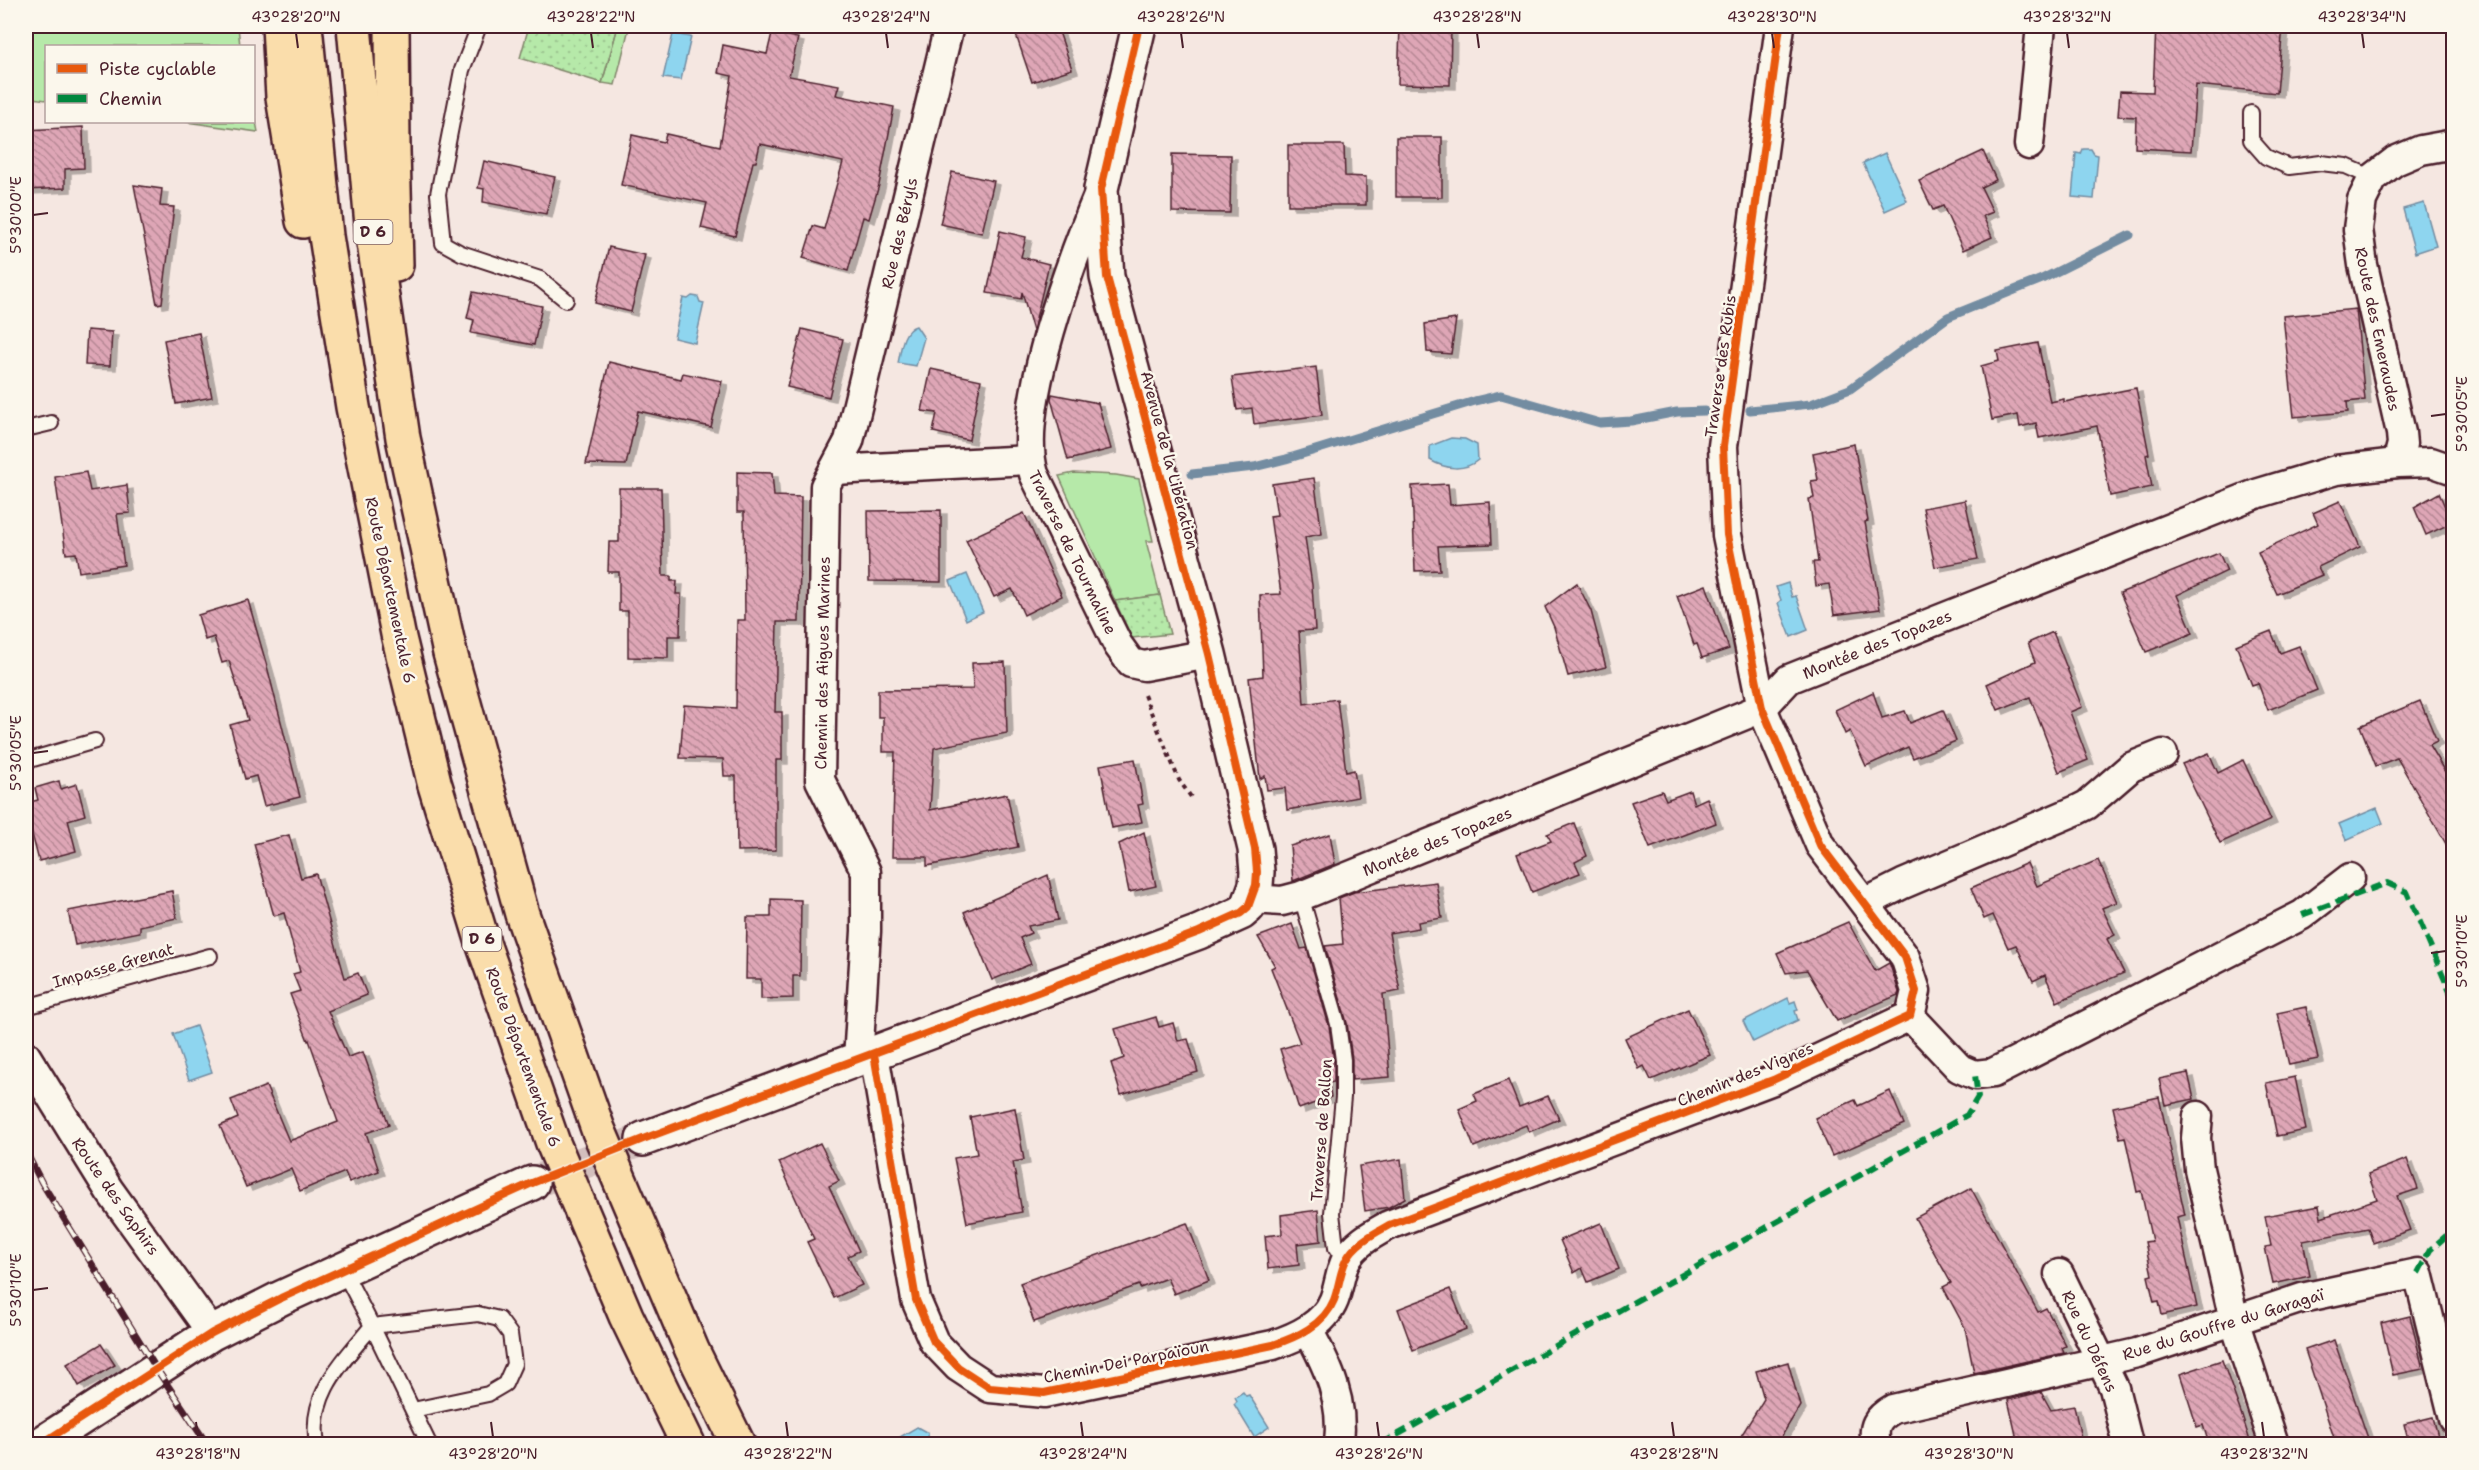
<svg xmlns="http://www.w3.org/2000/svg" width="2479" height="1470" font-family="'Shantell Sans',sans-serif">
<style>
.green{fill:#b6e9a9;stroke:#80846a;stroke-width:1.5}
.park{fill:url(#park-dots);stroke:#80846a;stroke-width:1.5}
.water{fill:#8ed5ef;stroke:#738ca1;stroke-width:1.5}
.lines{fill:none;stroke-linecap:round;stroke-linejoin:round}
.stream{stroke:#738ca1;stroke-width:9}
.building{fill:url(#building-back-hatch);stroke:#4a1f2b;stroke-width:1.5;filter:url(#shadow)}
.tertiary-tunnel{stroke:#d3bfbd;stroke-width:33;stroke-dasharray:33 16;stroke-linecap:butt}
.service-casing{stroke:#4a1f2b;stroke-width:18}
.minor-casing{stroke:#4a1f2b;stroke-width:33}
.tertiary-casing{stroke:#4a1f2b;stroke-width:38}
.trunk-casing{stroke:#4a1f2b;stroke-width:38}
.path{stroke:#4a1f2b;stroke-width:4;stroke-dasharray:4.5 4.5;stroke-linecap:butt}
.service{stroke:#fbf7ec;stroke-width:14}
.minor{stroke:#fbf7ec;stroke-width:28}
.tertiary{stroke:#fbf7ec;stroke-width:33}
.trunk{stroke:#faddab;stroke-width:33}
.rail-casing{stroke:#4a1f2b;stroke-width:7}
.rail{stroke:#fbf7ec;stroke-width:4.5;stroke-dasharray:14;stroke-linecap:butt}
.quiet{stroke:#00873e;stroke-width:6;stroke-dasharray:12 6;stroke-linecap:butt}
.cycleway-casing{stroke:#fbf7ec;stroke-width:11}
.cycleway{stroke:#e8590c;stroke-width:8}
.ticks{fill:none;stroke:#4a1f2b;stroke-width:2}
.labels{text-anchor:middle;stroke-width:5;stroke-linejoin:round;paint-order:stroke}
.shield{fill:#fbf7ec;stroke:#7f6065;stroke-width:1.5}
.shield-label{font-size:15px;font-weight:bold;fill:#4a1f2b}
.street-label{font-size:16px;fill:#4a1f2b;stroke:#fbf7ec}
.neatline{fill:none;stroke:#4a1f2b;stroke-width:2}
.ticks-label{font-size:15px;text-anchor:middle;fill:#4a1f2b}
</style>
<defs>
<pattern id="park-dots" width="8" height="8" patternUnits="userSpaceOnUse" patternTransform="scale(1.5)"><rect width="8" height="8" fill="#b6e9a9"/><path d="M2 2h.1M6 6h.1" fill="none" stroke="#9ec792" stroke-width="1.8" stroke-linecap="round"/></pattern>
<pattern id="building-back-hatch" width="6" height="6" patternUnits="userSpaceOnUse" patternTransform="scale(1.5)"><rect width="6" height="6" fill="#dea6b6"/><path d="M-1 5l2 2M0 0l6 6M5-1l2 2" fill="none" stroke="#b68794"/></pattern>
<filter id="shadow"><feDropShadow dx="6" dy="4" stdDeviation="0" flood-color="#0004"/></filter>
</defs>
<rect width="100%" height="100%" fill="#f5e7e1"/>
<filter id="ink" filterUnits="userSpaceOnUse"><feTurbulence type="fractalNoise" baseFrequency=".0167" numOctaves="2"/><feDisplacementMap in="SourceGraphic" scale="12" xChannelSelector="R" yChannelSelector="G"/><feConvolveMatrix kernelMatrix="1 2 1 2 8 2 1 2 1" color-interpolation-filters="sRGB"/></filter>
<g filter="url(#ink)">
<g class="green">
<polygon points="26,26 238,26 240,46 46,46 46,100 26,97"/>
<polygon points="618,26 629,28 615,85 602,83"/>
<polygon points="254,111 258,132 186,122 254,122"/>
<polygon points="1074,473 1116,475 1139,479 1153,541 1146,541 1160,595 1115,601 1059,476"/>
</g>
<g class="park">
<polygon points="529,26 618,26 602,83 520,58"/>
<polygon points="1160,595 1170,634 1132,638 1115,601"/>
</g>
<g class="water">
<polygon points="673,34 691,37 681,80 663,78"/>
<polygon points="2083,149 2091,149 2094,154 2098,155 2094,199 2072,197 2076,153 2081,154"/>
<polygon points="1885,153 1907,201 1885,211 1863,163"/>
<polygon points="2424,203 2436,246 2415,253 2403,209"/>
<polygon points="692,296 698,297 700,302 704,303 695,343 674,338 683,298 688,299"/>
<path d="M916,326L924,338L916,366L898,363C901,350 902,330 916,326Z"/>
<path d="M1451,438L1465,439L1477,445L1478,460C1464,472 1445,469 1430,460V446Z"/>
<polygon points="967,574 983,612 966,620 950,581"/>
<polygon points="1788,583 1792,597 1796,596 1808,630 1791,637 1778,603 1781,600 1776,587"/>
<polygon points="2377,808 2383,823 2346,840 2339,824"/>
<polygon points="1788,998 1790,1003 1795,1001 1798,1010 1795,1011 1798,1020 1753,1042 1743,1021"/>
<polygon points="196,1026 212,1072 189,1080 173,1034"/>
<polygon points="1243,1392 1246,1396 1249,1395 1269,1427 1254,1437 1234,1404 1237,1401 1235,1397"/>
<polygon points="917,1427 928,1433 929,1444 888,1444"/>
</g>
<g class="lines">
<g class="stream">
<polyline points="1750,410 1811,404 1850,389 1948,317 2042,279 2130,235"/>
<polyline points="1192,474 1254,467 1286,459 1475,401 1501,395 1600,423 1631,421 1677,412 1705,411"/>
</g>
</g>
<g class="building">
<polygon points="1013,26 1057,26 1072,69 1032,82"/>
<polygon points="1400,26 1451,26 1450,85 1398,84"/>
<polygon points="2156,26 2283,26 2277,93 2196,85 2191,151 2135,148 2136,117 2118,116 2120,91 2153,92"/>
<polygon points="772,33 798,38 789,76 839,85 836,95 894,107 879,185 869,219 863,217 848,271 803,258 813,226 824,229 843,162 760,144 756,162 753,162 735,236 701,228 707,203 621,185 632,135 664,142 666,134 720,146 732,76 718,73 723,45 767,54"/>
<polygon points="83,127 84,168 65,169 65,188 26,190 26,130"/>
<rect x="1396" y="137" width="46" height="60"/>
<polygon points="1288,145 1344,145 1345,176 1366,177 1366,205 1288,205"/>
<polygon points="1983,151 1996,180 1981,187 1993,212 1983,216 1992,237 1963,250 1943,206 1933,210 1919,181"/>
<polygon points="1172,154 1231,155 1230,213 1172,212"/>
<polygon points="484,161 555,177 546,214 483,202 484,189 478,188"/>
<polygon points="952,172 994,181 982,233 940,224"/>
<polygon points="134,185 162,189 160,206 174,207 162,303 157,304"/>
<polygon points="1000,231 1026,237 1021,257 1049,264 1033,331 1022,292 1021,299 987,293"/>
<polygon points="609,247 645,255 631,312 595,303"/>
<polygon points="473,292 542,306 534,345 471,333 474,320 467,318"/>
<polygon points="2356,309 2365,400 2347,402 2348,412 2294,417 2283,316"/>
<polygon points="1456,319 1451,354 1427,352 1425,324"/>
<polygon points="802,329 843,339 829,397 787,387"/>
<polygon points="87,330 112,332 110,366 85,365"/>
<polygon points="199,333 212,397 176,404 164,340"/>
<polygon points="2038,343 2050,402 2064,399 2064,402 2136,388 2149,454 2146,455 2152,487 2110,496 2097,426 2039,438 2036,423 2020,427 2018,415 1992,420 1981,366 1999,361 1997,351"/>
<polygon points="609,362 681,379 683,373 722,381 711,427 638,411 626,465 586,464"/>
<polygon points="1316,367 1322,415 1254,424 1252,408 1237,410 1232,377"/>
<polygon points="931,369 981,380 969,440 933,432 937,413 922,411"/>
<polygon points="1052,394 1098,403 1111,449 1068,460 1051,399"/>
<polygon points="1854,444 1868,521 1865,522 1880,609 1834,615 1829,584 1816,586 1813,562 1818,562 1809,499 1814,498 1811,481 1818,480 1813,453"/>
<polygon points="86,472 90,491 127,485 130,513 117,514 124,565 79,572 76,553 66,554 55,477"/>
<polygon points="737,472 772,473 774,496 801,497 799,622 777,622 775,712 782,712 782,760 776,760 776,850 737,851 736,776 724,776 723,759 680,758 684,705 736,708 737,620 745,620 744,512 737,512"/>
<polygon points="1314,478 1322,534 1305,537 1312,585 1315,630 1299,631 1304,704 1337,699 1346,772 1354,770 1358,797 1287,810 1285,788 1267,790 1265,776 1260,779 1249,678 1263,676 1260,595 1281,594 1270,516 1277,515 1272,484"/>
<polygon points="1448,484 1450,505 1490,502 1492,544 1438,546 1440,570 1415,571 1412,486"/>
<polygon points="619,488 661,488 663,576 671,576 671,581 677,581 676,594 681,594 680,636 668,636 668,658 628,657 628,611 619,611 619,572 608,572 609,542 619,542"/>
<polygon points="2439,493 2452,523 2426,535 2414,507"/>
<polygon points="1965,500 1978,559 1935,567 1923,508"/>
<polygon points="2340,501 2360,547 2318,567 2322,575 2277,594 2258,552 2318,524 2313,513"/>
<polygon points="941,510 941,582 869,581 868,511"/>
<polygon points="1024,513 1062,596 1024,615 1012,589 994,597 966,540"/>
<polygon points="2219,553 2227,571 2177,595 2193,633 2146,652 2120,593"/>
<polygon points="1577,583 1591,611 1606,667 1568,676 1554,627 1545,607"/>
<polygon points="1706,585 1729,649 1702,658 1697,644 1694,645 1677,596"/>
<polygon points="248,600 268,670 300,797 264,806 256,776 245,779 230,725 248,720 229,661 222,663 214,637 205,640 198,615"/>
<polygon points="2271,631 2280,653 2299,646 2317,690 2268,710 2258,683 2252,685 2236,645"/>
<polygon points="2053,632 2082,707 2070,712 2088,760 2059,772 2030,697 1998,710 1987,684 2035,662 2028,643"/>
<polygon points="1005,662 1007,733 934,748 930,810 1007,794 1018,847 927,866 927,857 892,857 895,752 883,752 883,717 878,717 878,690 973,689 972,663"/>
<polygon points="1873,692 1882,718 1905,711 1910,723 1943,710 1956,741 1913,758 1908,747 1866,766 1850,731 1845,734 1835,710"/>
<polygon points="2420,701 2437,741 2429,745 2454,787 2454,858 2397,758 2376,766 2360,726"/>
<polygon points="2209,753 2218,773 2243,760 2271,820 2220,843 2182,764"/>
<polygon points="1135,759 1143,804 1138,805 1142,822 1112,828 1100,765"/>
<polygon points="59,781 61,789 77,784 85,815 68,820 76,851 39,861 26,811 26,803 38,800 35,788"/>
<polygon points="1662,791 1666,800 1690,791 1694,804 1707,798 1716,823 1650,848 1631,802"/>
<polygon points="1574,823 1587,856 1575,862 1580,873 1532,892 1517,854 1551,841 1547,834"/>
<polygon points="1144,832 1156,886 1129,892 1119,844"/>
<polygon points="1330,834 1335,864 1293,881 1290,846"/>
<polygon points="289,835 301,878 316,874 345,978 358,973 367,995 328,1011 348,1057 363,1052 389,1125 366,1133 379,1171 349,1182 345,1172 300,1191 291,1169 246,1187 220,1126 238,1118 231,1100 266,1086 289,1141 338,1122 309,1040 308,1041 290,994 300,991 293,974 300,972 284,913 274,916 254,844"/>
<polygon points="2098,860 2117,902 2102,908 2115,935 2107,939 2124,973 2057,1002 2045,975 2033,981 2016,945 2008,948 1993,915 1984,919 1971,888 2027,863 2037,886"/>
<polygon points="1048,875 1058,920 1028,926 1031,933 1020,938 1031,964 992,980 964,912"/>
<polygon points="1436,882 1442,918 1418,922 1419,928 1389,933 1400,991 1383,994 1390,1077 1352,1080 1352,1059 1347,1023 1325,946 1343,944 1339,898 1354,892"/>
<polygon points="172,891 177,918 140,926 140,932 75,945 68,911"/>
<polygon points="771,899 801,900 800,976 793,976 793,998 761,999 761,979 746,979 747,917 771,917"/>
<polygon points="1848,922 1875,971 1889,963 1890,965 1899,992 1898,995 1837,1021 1807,970 1786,973 1777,953"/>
<polygon points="1292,924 1301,949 1307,948 1329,1026 1334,1061 1334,1082 1329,1083 1331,1097 1299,1109 1280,1049 1300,1043 1271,968 1275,966 1258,937"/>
<polygon points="2306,1007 2318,1059 2289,1065 2277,1013"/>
<polygon points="1688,1009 1710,1055 1651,1080 1644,1066 1639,1069 1625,1038"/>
<polygon points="1156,1017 1159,1027 1173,1023 1178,1041 1188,1039 1198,1072 1121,1095 1111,1063 1124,1058 1115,1029"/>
<polygon points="2188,1073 2194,1099 2165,1105 2159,1079"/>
<polygon points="2295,1077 2306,1130 2277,1136 2266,1083"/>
<polygon points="1508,1080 1519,1107 1548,1096 1559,1119 1529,1132 1526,1125 1474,1147 1459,1109 1477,1101 1474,1094"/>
<polygon points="1890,1091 1904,1124 1832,1156 1815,1118 1855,1100 1858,1106"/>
<polygon points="2159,1097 2185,1215 2177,1217 2197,1307 2162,1315 2159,1301 2154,1302 2148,1276 2152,1275 2145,1242 2152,1241 2141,1191 2137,1192 2125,1137 2120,1138 2113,1107"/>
<polygon points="1015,1108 1024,1160 1013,1162 1022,1212 967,1223 954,1158 977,1154 970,1117"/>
<polygon points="820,1143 839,1181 829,1186 859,1251 848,1256 862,1285 834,1298 807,1242 814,1239 779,1162"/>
<polygon points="1401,1159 1405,1198 1389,1207 1365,1211 1359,1166"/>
<polygon points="2407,1159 2418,1189 2397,1196 2410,1230 2373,1243 2368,1228 2303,1241 2310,1276 2273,1284 2265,1247 2271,1246 2265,1216 2319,1206 2321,1218 2377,1199 2368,1174"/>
<polygon points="1971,1188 2038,1312 2046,1308 2066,1346 2062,1348 2064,1353 1974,1373 1965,1328 1943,1287 1951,1283 1915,1218"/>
<polygon points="1318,1210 1321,1241 1297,1244 1299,1265 1268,1269 1265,1236 1282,1234 1281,1215"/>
<polygon points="1187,1223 1209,1280 1174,1294 1167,1278 1140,1288 1139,1285 1034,1322 1020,1283"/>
<polygon points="1601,1223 1619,1269 1588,1282 1582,1268 1574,1273 1560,1240"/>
<polygon points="1450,1289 1466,1329 1413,1350 1398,1309"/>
<polygon points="2410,1316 2423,1369 2393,1375 2381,1323"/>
<polygon points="2334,1340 2370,1444 2336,1444 2305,1350"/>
<polygon points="101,1344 115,1365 79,1386 67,1364"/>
<polygon points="2222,1360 2241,1413 2251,1444 2209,1444 2203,1425 2197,1427 2180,1374"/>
<polygon points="1788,1362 1800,1406 1777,1444 1736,1444 1764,1399 1756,1371"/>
<polygon points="2041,1392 2051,1410 2074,1406 2082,1442 2068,1444 2018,1444 2008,1400"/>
<polygon points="2433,1417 2440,1444 2409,1444 2404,1424"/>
</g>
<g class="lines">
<polyline class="tertiary-tunnel" points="532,1183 643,1139"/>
<g class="service-casing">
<g id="service">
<polyline points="479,26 462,70 438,194 443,243 461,253 540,279 566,300"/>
<polyline points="2251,113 2251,140 2266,157 2289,167 2321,163 2346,166 2373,178"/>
<polyline points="26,429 51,423"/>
<polyline points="26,761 95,741"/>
<polyline points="1301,896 1338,1024 1343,1060 1343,1097 1332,1213 1336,1248 1345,1261"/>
<polyline points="26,1007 210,956"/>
<polyline points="413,1410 488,1394 505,1384 514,1364 510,1334 499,1319 478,1314 372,1326 429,1444"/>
<path d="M317,1444C308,1394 343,1362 372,1326L343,1270"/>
</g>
</g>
<g class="minor-casing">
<g id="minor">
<polyline points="2029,145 2041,26"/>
<path d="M1101,189C1074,253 1014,409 1034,474L1118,645L1131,663L1144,666L1209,654"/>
<polyline points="2397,463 2402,444 2401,433 2363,265 2358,229 2362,200 2373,178 2395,161 2421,150 2454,144"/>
<polyline points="834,470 1029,460"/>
<polyline points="1252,899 1282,901 1301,896 1762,708 1789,679 2256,494 2336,470 2397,463 2431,462 2454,470"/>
<polyline points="1865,903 1903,884 2077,810 2087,805 2131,767 2163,754"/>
<polyline points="1910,1016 1959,1068 1975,1075 1993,1073 2302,915 2350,878"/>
<path d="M874,1054L916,1300L934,1342L958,1367L990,1388L1044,1393L1273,1345C1297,1337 1324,1325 1334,1300C1339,1287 1340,1272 1346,1260C1355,1243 1373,1234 1389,1225L1773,1080L1910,1016L1916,991L1905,957L1820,845L1762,708L1727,535L1723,446L1780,26"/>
<polyline points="26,1056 109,1190 212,1333"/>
<polyline points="858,1060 866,931 866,872 820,780 825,486 849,441 949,26"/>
<polyline points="2198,1116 2196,1138 2199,1169 2234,1320 2274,1444"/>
<polyline points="2059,1274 2114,1388 2128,1444"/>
<path d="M1308,1330C1329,1368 1344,1401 1339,1444"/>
<path d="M1876,1444C1872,1427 1877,1418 1893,1409L2137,1353L2302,1298L2418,1273L2454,1419"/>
</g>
</g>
<g class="tertiary-casing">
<g id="tertiary">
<polyline points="643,1139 1199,932 1241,913 1248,907 1256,885 1257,872 1255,849 1209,654 1107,277 1101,189 1139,26"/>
<polyline points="41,1444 212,1333 281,1298 532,1183"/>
</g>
</g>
<g class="trunk-casing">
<g id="trunk">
<polyline points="279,26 283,97 303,221"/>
<polyline points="305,26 326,236 353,407 398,634 434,782 484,946 553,1143 626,1316 688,1444"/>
<polyline points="354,26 373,236 403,438 450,653 522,914 598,1129 692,1350 738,1444"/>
<polyline points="392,26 393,151 396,265"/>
</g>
</g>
<polyline class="path" points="1144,695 1179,780 1191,797"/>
<use href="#service" class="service"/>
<use href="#minor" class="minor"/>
<use href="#tertiary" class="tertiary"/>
<use href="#trunk" class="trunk"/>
<g class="rail-casing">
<polyline id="rail" points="26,1152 42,1183 156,1368 207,1444"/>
</g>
<use href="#rail" class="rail"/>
<g class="quiet">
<polyline points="2302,915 2387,883 2407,892 2454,1001"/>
<polyline points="2418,1273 2430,1250 2454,1229"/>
<polyline points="1381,1444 1967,1115 1978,1097 1975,1075"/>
</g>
<g class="cycleway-casing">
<g id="cycleway">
<path d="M874,1054L916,1300L934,1342L958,1367L990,1388L1044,1393L1273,1345C1297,1337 1324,1325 1334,1300C1339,1287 1340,1272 1346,1260C1355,1243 1373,1234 1389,1225L1773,1080L1910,1016L1916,991L1905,957L1820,845L1762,708L1727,535L1723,446L1780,26"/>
<polyline points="41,1444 212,1333 281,1298 532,1183 643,1139 1199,932 1241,913 1248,907 1256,885 1257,872 1255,849 1209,654 1107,277 1101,189 1139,26"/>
</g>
</g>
<use href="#cycleway" class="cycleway"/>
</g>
</g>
<path class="ticks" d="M296,33L298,48M591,33L593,48M886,33L888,48M1181,33L1183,48M1477,33L1479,48M1772,33L1774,48M2067,33L2069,48M2362,33L2364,48M33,215L48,213M2431,416L2446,414M33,753L48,751M2431,953L2446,951M33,1290L48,1288M196,1422L198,1437M491,1422L493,1437M786,1422L788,1437M1081,1422L1083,1437M1377,1422L1379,1437M1672,1422L1674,1437M1967,1422L1969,1437M2262,1422L2264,1437"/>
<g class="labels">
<g class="shield">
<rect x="353.5" y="220" width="39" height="24" rx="4.5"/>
<rect x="462.5" y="927" width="39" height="24" rx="4.5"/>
</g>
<g class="shield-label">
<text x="373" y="237">D 6</text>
<text x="482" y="944">D 6</text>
</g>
<g class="street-label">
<text transform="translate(899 233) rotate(-77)" y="6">Rue des Béryls</text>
<text transform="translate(2378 329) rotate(78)" y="6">Route des Emeraudes</text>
<text transform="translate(1720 366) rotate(-82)" y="6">Traverse des Rubis</text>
<text transform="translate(1170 460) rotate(75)" y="6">Avenue de la Libération</text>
<text transform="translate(1073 552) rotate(64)" y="6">Traverse de Tourmaline</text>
<text transform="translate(391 590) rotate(78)" y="6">Route Départementale 6</text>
<text transform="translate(1877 644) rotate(-22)" y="6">Montée des Topazes</text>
<text transform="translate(822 663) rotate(-89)" y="6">Chemin des Aigues Marines</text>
<text transform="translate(1437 841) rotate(-22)" y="6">Montée des Topazes</text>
<text transform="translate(113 965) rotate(-16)" y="6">Impasse Grenat</text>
<text transform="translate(524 1057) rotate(70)" y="6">Route Départementale 6</text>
<text transform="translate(1745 1074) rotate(-22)" y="6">Chemin des Vignes</text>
<text transform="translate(1321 1130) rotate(-86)" y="6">Traverse de Ballon</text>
<text transform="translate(116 1196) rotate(55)" y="6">Route des Saphirs</text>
<text transform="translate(2223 1324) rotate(-17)" y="6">Rue du Gouffre du Garagaï</text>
<text transform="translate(2090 1341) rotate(65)" y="6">Rue du Défens</text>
<text transform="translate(1126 1361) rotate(-11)" y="6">Chemin Dei Parpaïoun</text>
</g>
</g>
<rect width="2479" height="1470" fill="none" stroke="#fbf7ec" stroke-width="66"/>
<rect x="45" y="45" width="210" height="78" fill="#fbf7ec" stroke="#b4a19f" stroke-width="1.5"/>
<rect x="57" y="64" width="30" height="9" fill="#e8590c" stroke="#b4a19f" stroke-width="1.5"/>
<text x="99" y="75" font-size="18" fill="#4a1f2b">Piste cyclable</text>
<rect x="57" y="94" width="30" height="9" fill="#00873e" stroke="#b4a19f" stroke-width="1.5"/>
<text x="99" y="105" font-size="18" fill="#4a1f2b">Chemin</text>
<rect x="33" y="33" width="2413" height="1404" class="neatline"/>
<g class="ticks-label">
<text x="296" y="22">43°28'20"N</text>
<text x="591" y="22">43°28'22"N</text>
<text x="886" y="22">43°28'24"N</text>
<text x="1181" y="22">43°28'26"N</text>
<text x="1477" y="22">43°28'28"N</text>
<text x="1772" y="22">43°28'30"N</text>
<text x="2067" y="22">43°28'32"N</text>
<text x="2362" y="22">43°28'34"N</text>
<text transform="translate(16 215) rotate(-90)" y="5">5°30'00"E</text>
<text transform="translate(2462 414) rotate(-90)" y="5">5°30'05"E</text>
<text transform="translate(16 753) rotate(-90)" y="5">5°30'05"E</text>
<text transform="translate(2462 951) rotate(-90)" y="5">5°30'10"E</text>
<text transform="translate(16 1290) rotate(-90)" y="5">5°30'10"E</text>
<text x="198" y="1459">43°28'18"N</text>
<text x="493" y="1459">43°28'20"N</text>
<text x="788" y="1459">43°28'22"N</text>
<text x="1083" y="1459">43°28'24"N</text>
<text x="1379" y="1459">43°28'26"N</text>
<text x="1674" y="1459">43°28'28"N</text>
<text x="1969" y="1459">43°28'30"N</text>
<text x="2264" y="1459">43°28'32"N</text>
</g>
</svg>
